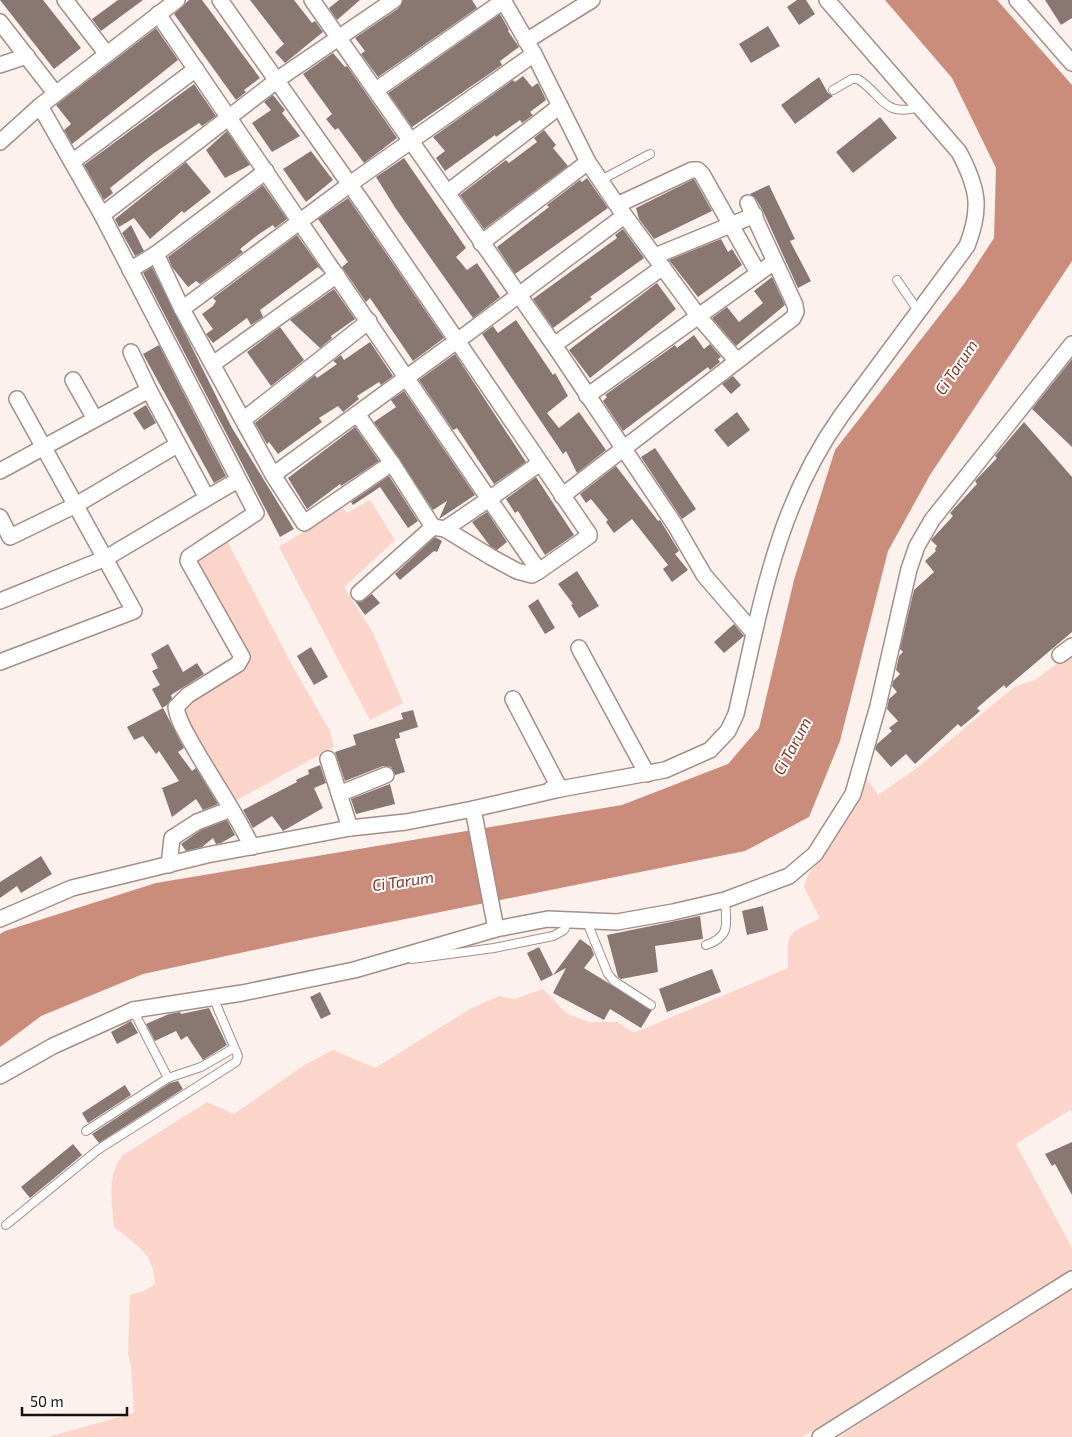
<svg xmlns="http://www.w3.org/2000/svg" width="1072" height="1437" font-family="'Exo 2',sans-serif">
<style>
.green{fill:#fcd5ca}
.water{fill:#ca8c7b}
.building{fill:#897772}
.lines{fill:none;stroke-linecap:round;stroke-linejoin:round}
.lane-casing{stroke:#a28f89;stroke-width:10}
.street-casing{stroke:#a28f89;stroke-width:18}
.lane{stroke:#fff;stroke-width:8}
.street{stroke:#fff;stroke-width:15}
.labels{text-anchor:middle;stroke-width:4;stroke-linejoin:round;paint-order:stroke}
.water-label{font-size:16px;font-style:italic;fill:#833723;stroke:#fff}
</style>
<rect width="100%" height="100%" fill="#fdf1ed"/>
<g class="green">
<polygon points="370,500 395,540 344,587 373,633 403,703 370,720 279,547 343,508 347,513"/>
<polygon points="226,539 293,667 330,731 334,747 235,801 197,744 179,706 246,661 193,558"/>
<path d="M1072,652V1113L1070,1110L1016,1144L1072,1248V1270L802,1437H48L134,1413L131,1366L128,1353L130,1295L144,1291L155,1284C154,1253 136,1245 114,1227C112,1202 106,1175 123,1155L207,1102L234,1114L306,1064L333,1050L375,1068L470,1009L499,996L514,999L543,989L567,1014L589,1022H617L634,1033L788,968C787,929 787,936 820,918L804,887L808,875L836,837L866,778L878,795L917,768L1014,687L1035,680Z"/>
<polygon points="1072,1284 1072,1437 839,1437"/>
</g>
<polygon class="water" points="885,0 997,0 1072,85 1072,261 930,475 888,551 840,741 809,817 745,851 286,943 143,974 41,1016 0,1047 0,934 5,931 156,883 622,805 728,764 759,728 794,580 835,450 964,284 994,238 996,168 952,78"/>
<g class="building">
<polygon points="0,0 43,0 81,48 54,69"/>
<polygon points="118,0 143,0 101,31 92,19"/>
<polygon points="189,0 202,0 260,78 244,90 246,92 236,100 174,14"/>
<polygon points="250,0 294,0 312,23 315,21 323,32 285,63 275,52 284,44"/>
<polygon points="339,0 360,0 337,20 329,8"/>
<polygon points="403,0 472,0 477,8 378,77 361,54 365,51 355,38 399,8"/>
<polygon points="797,0 806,0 815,14 799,25 787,7"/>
<polygon points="1045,0 1072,0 1072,18 1061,25"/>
<polygon points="500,14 509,30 508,31 519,47 500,61 502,65 412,127 388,93"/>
<polygon points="768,26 780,46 751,63 739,44"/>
<polygon points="156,28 178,60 72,144 64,130 71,124 56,105"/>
<polygon points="333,53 345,67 347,66 397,138 364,163 338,128 335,130 326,119 332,114 303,74"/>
<polygon points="523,76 532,87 538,83 546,100 530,112 533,115 522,123 520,120 496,137 495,135 445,171 436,158 445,151 433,137 513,80 515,82"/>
<polygon points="819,77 828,93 833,96 795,124 781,105"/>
<polygon points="194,84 216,116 202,126 199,123 154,153 110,188 113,193 104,200 84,165"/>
<polygon points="273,95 285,110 282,113 300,136 272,152 252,123 271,110 264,102"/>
<polygon points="880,117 897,138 853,173 836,152"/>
<polygon points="544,130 556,145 553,148 568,166 484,229 460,195 506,160 509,163 537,142 534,138"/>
<polygon points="227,131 250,165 225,178 206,150"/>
<polygon points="311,151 333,180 306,202 283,169"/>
<polygon points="404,158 466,248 456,257 467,270 477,263 500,297 473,318 396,209 376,177"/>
<polygon points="186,162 211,192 184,213 182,211 150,239 134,218 119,227 115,219"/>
<polygon points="587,178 608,208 515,274 497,247 549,207 547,205 580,180 582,182"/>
<polygon points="694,179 712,211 654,239 639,219 636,208"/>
<polygon points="263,185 287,219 275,228 273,225 259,234 240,249 243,252 200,284 196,281 188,287 172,267 168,257"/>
<polygon points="769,185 795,239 790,241 811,281 798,288 763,211 756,199 750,194"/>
<polygon points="348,198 444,338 413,361 370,298 366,302 342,267 348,262 318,219"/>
<polygon points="131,225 144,251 135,256 122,233"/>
<polygon points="623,229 644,258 590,297 592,299 553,328 533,299 617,238 615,235"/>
<polygon points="297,235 324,273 318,267 260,310 263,317 251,325 247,318 213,343 206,334 213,329 202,314 213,306 216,301 213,298"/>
<polygon points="721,239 728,252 732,249 742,265 698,297 669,260"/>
<polygon points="152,267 232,428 294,529 280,537 143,273"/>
<polygon points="772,277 785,305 736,346 712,318 727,307 739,322 763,303 754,291"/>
<polygon points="657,283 676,309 590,378 569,350"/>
<polygon points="334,289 355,319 331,336 332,338 320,348 290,320"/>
<polygon points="516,320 553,375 555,373 568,396 547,413 559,428 579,412 606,450 577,473 566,451 563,454 482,334 493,326 498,333"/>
<polygon points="280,327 304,360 271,386 247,352"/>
<polygon points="694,335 704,349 710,344 721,357 718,359 720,362 710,370 708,367 623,431 603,401 607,397 605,395 675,345 677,348"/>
<polygon points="370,342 393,376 381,385 379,382 357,396 359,399 343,412 338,406 319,418 322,422 278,454 269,442 267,444 255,423 315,375 317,378 337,364 333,361 341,355 344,360"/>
<polygon points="159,345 226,476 214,483 143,354"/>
<polygon points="455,354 526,462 494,484 457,428 453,430 419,380"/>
<polygon points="1072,359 1072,447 1032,409"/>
<polygon points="733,376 741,385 731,394 722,384"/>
<polygon points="404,391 475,495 439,519 447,501 433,510 374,422 396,407 391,400"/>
<polygon points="146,405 156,423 144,430 133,413"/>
<polygon points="737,412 750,430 728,447 714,430"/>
<polygon points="1024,422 1072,477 1072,632 1006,688 1004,685 977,708 980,711 972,718 961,727 958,724 915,764 906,754 891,767 875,749 877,744 892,731 889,728 898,721 887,709 889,699 897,692 892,686 893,681 900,674 896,670 899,656 903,652 900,649 914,590 934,572 925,561 936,551 935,549 937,546 931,540 953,516 950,513 977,484 975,481 997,458 995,456"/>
<polygon points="355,427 379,461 341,486 340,484 307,509 288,478"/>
<polygon points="655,448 696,509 682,519 641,457"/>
<polygon points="616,466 658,521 660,520 679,551 675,554 688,570 672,582 663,569 668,565 632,519 614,533 606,522 608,520 591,499 586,503 580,494"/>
<polygon points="389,476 418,521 408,528 380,487 353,505 351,502"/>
<polygon points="536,477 574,535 545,555 518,511 515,513 506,499"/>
<polygon points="487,512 507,542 497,550 490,546 472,522"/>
<polygon points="435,537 442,541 437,552 434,551 400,580 395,574"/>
<polygon points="577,571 599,606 579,618 571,605 573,604 558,584"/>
<polygon points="372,594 380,603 365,615 355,601 361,602"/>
<polygon points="538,599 555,628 545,634 528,606"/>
<polygon points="734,624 744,636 724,653 714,642"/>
<polygon points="168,644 183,672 197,663 204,674 171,695 172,698 167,705 162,708 152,689 160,685 152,671 158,668 151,654"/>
<polygon points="311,647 328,677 314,685 297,656"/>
<polygon points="163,708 184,748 178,752 192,771 196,768 218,804 203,810 196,799 172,817 162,788 179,781 159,751 156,754 143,736 134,740 127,727"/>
<polygon points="413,710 418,727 399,733 400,738 395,739 405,772 395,775 391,767 383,766 345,781 335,752 356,745 353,735 403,719 401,713"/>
<polygon points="320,765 326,783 314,788 323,808 283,831 272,816 253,828 243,810 297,782 296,780 309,774 308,770"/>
<polygon points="390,784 395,804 356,814 351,799"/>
<polygon points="227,820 235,835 221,843 216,844 213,838 202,847 186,851 181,844 201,830"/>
<polygon points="41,856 52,874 21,893 17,886 0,898 0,882"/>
<polygon points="763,906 768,930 747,935 742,911"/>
<polygon points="700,916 703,939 655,946 658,972 621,979 618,977 607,935"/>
<polygon points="580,939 591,947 594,955 584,968 652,1010 641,1028 610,1009 604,1020 553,993 566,968 553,975"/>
<polygon points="539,947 553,975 541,981 527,953"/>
<polygon points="712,969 721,992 667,1012 659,989"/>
<polygon points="320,992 331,1014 321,1019 310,997"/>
<polygon points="209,1008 227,1045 203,1060 187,1036 181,1040 176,1031 155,1041 146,1024 169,1014 180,1012 181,1014"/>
<polygon points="131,1021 138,1033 117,1044 111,1032"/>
<polygon points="178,1081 183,1089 99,1143 92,1134 170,1083"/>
<polygon points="125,1085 131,1095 88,1123 82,1113"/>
<polygon points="1072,1142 1072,1195 1055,1164 1052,1166 1045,1154"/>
<polygon points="73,1144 82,1155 30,1198 21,1187"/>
</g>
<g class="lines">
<g class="lane-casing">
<g id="lane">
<path d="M833,90L852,79H858C886,98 882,117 921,107"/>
<polyline points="601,180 650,154"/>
<polyline points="897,280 919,312"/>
<polyline points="587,922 608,974 614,981 651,1005"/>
<path d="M706,945C732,936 726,923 725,900"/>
<polyline points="412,959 494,948 553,936 564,930 569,919"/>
<polyline points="133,1010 168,1078"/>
<polyline points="86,1131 168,1078 201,1067 234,1048"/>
<polyline points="6,1225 99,1149 236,1062 238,1056 213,997"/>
</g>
</g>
<g class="street-casing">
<g id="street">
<polyline points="65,0 106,53"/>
<path d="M220,0L365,206L589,534V536L539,571L489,499L445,529L433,527L392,463L304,523L273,475C335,430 396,385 458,340L464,336L624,216"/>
<polyline points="312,0 554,345 675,525 704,575 753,632"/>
<polyline points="503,0 534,54 588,162 617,205 699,317 737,361"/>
<polyline points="1017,0 1072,63"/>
<polyline points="158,14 489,499 540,463"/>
<polyline points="0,22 55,93"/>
<polyline points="526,41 592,0"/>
<polyline points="0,65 27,56"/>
<polyline points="376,90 503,1"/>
<path d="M40,106L102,215L256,513L189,557L188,561L242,657L238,664L188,695L176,707C178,722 188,736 195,749C214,782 236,813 252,847"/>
<polyline points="0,142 40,106 177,0"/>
<polyline points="72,162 196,69"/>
<polyline points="448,192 560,106"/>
<polyline points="617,205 692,170 698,170 702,174 758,273"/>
<polyline points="102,215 284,75 394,0"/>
<polyline points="481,243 588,162"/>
<polyline points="655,256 755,215"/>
<polyline points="130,270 156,254"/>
<polyline points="182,309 156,254 266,171"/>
<polyline points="554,345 663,267"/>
<polyline points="131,352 149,390"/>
<polyline points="213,364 337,275"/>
<polyline points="73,380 95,419"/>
<polyline points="587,396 774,262"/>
<polyline points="357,414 392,463"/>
<polyline points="243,420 369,321"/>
<polyline points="0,471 149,390 207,498 106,558 0,601"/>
<polyline points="273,475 182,309 357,179 534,54"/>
<polyline points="562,496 793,318 796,312 795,305 748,203"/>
<polyline points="207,498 231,484"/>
<polyline points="0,517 10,537 76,505 177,445"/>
<polyline points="445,529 491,557 517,571 532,575 539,571"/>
<polyline points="359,593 433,527"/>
<polyline points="579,648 647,774"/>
<polyline points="1060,655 1072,646"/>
<polyline points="0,662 134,611 17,399"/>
<polyline points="513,699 560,789 551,789"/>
<polyline points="328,759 350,828"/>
<polyline points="339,794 386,775"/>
<polyline points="473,809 496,929"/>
<polyline points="169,865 172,838 197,822 231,809"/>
<path d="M0,919L72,888L207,855L350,828L406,822L473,809L560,789L665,770L710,750L728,731L736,714C761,607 775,509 841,416L967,246C982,208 978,188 959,152L827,0"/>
<polyline points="0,1076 53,1046 133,1010 242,993 354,970 496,929 548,919 617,922 673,912 725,900 789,876 815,854 853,794 878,706 909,569 917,546 932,520 1072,344"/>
<polyline points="820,1437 1072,1279"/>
</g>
</g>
<use href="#lane" class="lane"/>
<use href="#street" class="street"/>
</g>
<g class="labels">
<g class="water-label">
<text transform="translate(956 367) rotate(-56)" y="6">Ci Tarum</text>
<text transform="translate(792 746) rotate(-62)" y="6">Ci Tarum</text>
<text transform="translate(403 881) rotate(-8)" y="6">Ci Tarum</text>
</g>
</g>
<path d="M22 1407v8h105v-8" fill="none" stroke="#16100e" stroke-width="2.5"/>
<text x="30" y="1407" font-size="15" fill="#16100e" stroke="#ffffff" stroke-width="4" paint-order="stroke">50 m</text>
</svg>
